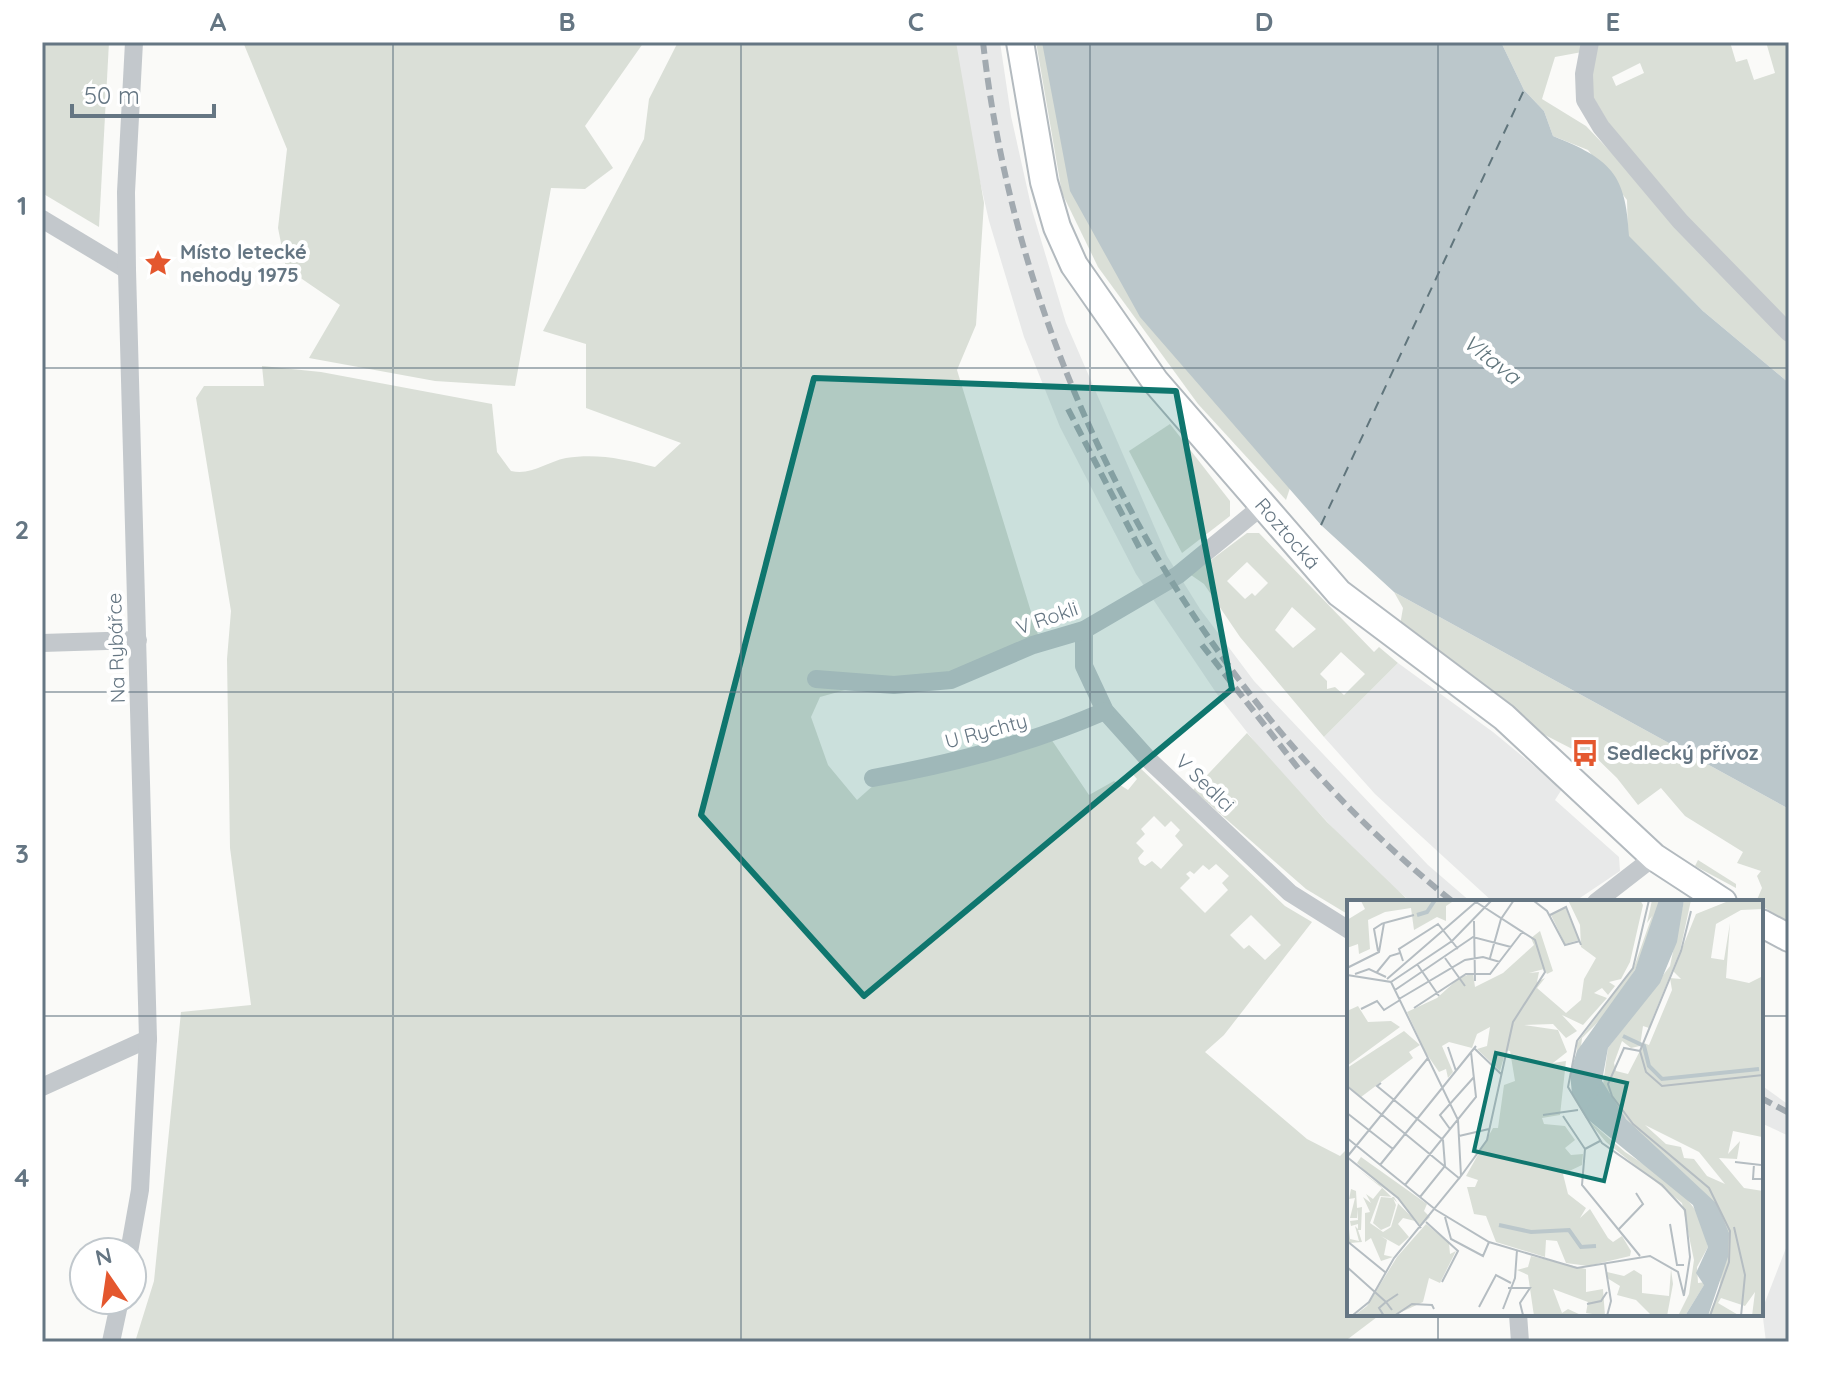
<svg xmlns="http://www.w3.org/2000/svg" width="1831" height="1384" font-family="Quicksand,sans-serif">
<style>
.built{fill:#e8e9e9}
.green{fill:#dadfd7;fill-rule:evenodd}
.water{fill:#bbc7cb}
.lines{fill:none;stroke-linecap:round;stroke-linejoin:round}
.ferry{stroke:#60757c;stroke-width:2;stroke-dasharray:10 8;stroke-linecap:butt}
.secondary-casing{stroke:#b3babf;stroke-width:30}
.street{stroke:#c3c8cc;stroke-width:18}
.secondary{stroke:#fff;stroke-width:26}
.rail{stroke:#a2aab0;stroke-width:6;stroke-dasharray:12 6;stroke-linecap:butt}
.marked{fill:#0f766e;fill-opacity:0.2;stroke:#0f766e;stroke-width:6;stroke-linejoin:round}
.grid{fill:none;stroke:#657683;stroke-width:2;stroke-opacity:0.55}
.labels{text-anchor:middle;stroke-width:8;stroke-linejoin:round;paint-order:stroke}
.poi-label{font-size:20px;font-weight:bold;fill:#657683;stroke:#fff;text-anchor:start}
.street-label{font-size:20px;fill:#657683;stroke:#fff}
.water-label{font-size:22px;font-style:italic;fill:#60757c;stroke:#fff}
.inset-river{fill:none;stroke:#bbc7cb;stroke-width:4}
.inset-road{fill:none;stroke:#b5bdc2;stroke-width:2}
.view{fill:#0f766e;fill-opacity:0.15;stroke:#0f766e;stroke-width:4}
.inset-edge{fill:none;stroke:#657683;stroke-width:4}
.neatline{fill:none;stroke:#657683;stroke-width:3}
.grid-label{font-size:26px;text-anchor:middle;font-weight:bold;fill:#657683}
</style>
<rect width="100%" height="100%" fill="#fafaf8"/>
<g class="built">
<polygon points="955,42 1000,42 1011,116 1032,210 1066,323 1167,556 1200,609 1254,681 1428,865 1471,902 1411,902 1367,864 1269,760 1217,694 1136,574 1060,427 1024,337 989,221 967,124"/>
<polygon points="1398,663 1493,732 1562,789 1555,800 1619,857 1620,871 1574,902 1493,902 1375,794 1324,737"/>
<polygon points="1761,1085 1789,1105 1789,1136 1761,1123"/>
<polygon points="1786,1248 1789,1250 1789,1342 1766,1342 1762,1310"/>
</g>
<g class="green">
<polygon points="42,42 109,42 99,227 42,193"/>
<polygon points="243,42 644,42 585,126 613,168 585,189 551,188 515,386 435,381 309,358 340,305 286,268 278,228 287,149"/>
<path d="M678,42H956L984,203L976,325L957,370L1039,638L933,679H885L820,697L811,717L828,765L857,800L875,784L1051,739L1089,795L1114,781L1128,790L1137,779L1130,771L1137,765L1285,906L1312,922L1224,1035L1205,1052L1307,1139L1340,1156L1349,1147V1314H1381L1344,1342H135L154,1281L181,1012L251,1005L230,848L227,659L231,611L196,398L204,386H264L262,366L321,372L492,404L497,452L511,471C531,476 546,462 566,458C597,453 624,459 655,467L681,443L586,408V344L543,331L644,139L649,99ZM1154,816L1165,827L1171,821L1180,830L1175,836L1183,845L1161,869L1152,861L1145,866L1140,863L1138,858L1144,851L1136,843L1145,834L1141,829ZM1216,864L1229,876L1222,883L1228,890L1205,913L1180,888L1190,878L1186,874L1190,871L1194,874L1203,865L1209,870ZM1251,915L1281,945L1265,960L1249,945L1244,949L1230,935Z"/>
<polygon points="1036,42 1042,42 1291,485 1286,500 1198,404 1098,267 1062,193"/>
<polygon points="1501,42 1584,42 1582,52 1555,57 1542,99 1586,126 1789,338 1789,383 1703,311 1628,236 1627,200 1588,150 1553,136 1544,111 1524,90"/>
<path d="M1594,42H1730L1736,62L1747,59L1754,80L1775,73L1766,42H1789V326L1735,273L1611,127L1593,97L1590,59ZM1640,63L1644,73L1616,86L1612,77Z"/>
<polygon points="1170,424 1230,501 1230,516 1182,553 1129,451"/>
<path d="M1247,533H1259L1374,652L1379,647L1398,663L1324,737L1240,637L1204,584L1191,575ZM1247,562L1268,583L1255,596L1252,593L1245,599L1227,581ZM1292,607L1316,629L1293,648L1275,630ZM1341,652L1365,674L1344,695L1335,687L1327,689V681L1320,674Z"/>
<polygon points="1394,592 1789,809 1789,923 1756,902 1762,888 1757,876 1761,871 1737,863 1743,852 1685,816 1661,788 1638,805 1617,778 1587,749 1582,754 1543,734 1400,625 1403,608"/>
<polygon points="1247,733 1327,822 1410,902 1349,902 1349,915 1306,889 1193,790"/>
<polygon points="1698,860 1736,884 1736,888 1695,866"/>
</g>
<path class="water" d="M1042,42H1501L1524,90L1544,111L1553,136C1610,159 1626,173 1629,236L1703,311L1789,383V809L1394,592L1321,525L1140,317L1070,191Z"/>
<g class="lines">
<polyline class="ferry" points="1321,525 1524,90"/>
<g class="secondary-casing">
<g id="secondary">
<path id="s1" d="M1020,42L1044,182L1057,227L1074,265L1155,381L1339,593L1504,717L1654,857L1723,902"/>
<polyline points="1761,923 1789,938"/>
</g>
</g>
<g class="street">
<polyline points="1590,42 1584,74 1585,100 1601,127 1680,221 1789,333"/>
<polyline points="42,219 127,270"/>
<polyline points="1084,630 1084,666 1105,711 1149,760 1290,893 1349,930"/>
<polyline points="42,643 138,640"/>
<polyline points="816,679 894,685 951,680 1033,645 1084,630 1178,575 1261,507"/>
<path d="M873,778C955,763 1029,744 1105,711"/>
<polyline points="1596,902 1654,857"/>
<polyline points="42,1087 148,1039"/>
<polyline points="129,1252 140,1190 148,1039 127,270 126,192 134,42"/>
<polyline points="1518,1314 1520,1342"/>
<polyline points="111,1342 120,1300"/>
</g>
<use href="#secondary" class="secondary"/>
<g class="rail">
<path d="M983,42C1020,373 1194,693 1453,902"/>
<polyline points="1068,409 1141,551"/>
<polyline points="1202,645 1298,768"/>
<polyline points="1761,1098 1789,1113"/>
</g>
</g>
<path class="marked" d="M814,378L1176,391L1232,689L864,996L701,815Z"/>
<path class="grid" d="M393,42V1342M741,42V1342M1090,42V1342M1438,42V902M42,368H1789M42,692H1789M42,1016H1349M1761,1016H1789M1438,1314V1342"/>
<defs>
<g id="sight-bare" transform="scale(2.16)"><path d="M0-6L1.8-2.2L6-1.7L2.9 1.2L3.7 5.4L0 3.3L-3.7 5.4L-2.9 1.2L-6-1.7L-1.8-2.2Z" fill="#e4572e" stroke="#fff" stroke-width="2.5" paint-order="stroke"/></g>
<g id="bus-bare" transform="scale(2.16)"><path d="M-5-6H5V4H4V6H2V4H-2V6H-4V4H-5ZM-3.5-4V0h7V-4ZM-3.5 1.2v1.5H-2V1.2ZM2 1.2v1.5H3.5V1.2Z" fill="#e4572e" stroke="#fff" stroke-width="2.5" paint-order="stroke"/></g>
</defs>
<g fill-rule="evenodd">
<use href="#sight-bare" x="158" y="263"/>
<use href="#bus-bare" x="1585" y="753"/>
</g>
<g class="labels">
<g class="poi-label">
<text x="180" y="259">Místo letecké<tspan x="180" dy="23">nehody 1975</tspan></text>
<text x="1607" y="760">Sedlecký přívoz</text>
</g>
<g class="street-label">
<text dy="7" stroke="none"><textPath href="#s1" startOffset="574">Roztocká</textPath></text>
<text transform="translate(1047 618) rotate(-19)" y="7">V Rokli</text>
<text transform="translate(116 648) rotate(-92)" y="7">Na Rybářce</text>
<text transform="translate(986 731) rotate(-15)" y="7">U Rychty</text>
<text transform="translate(1205 783) rotate(44)" y="7">V Sedlci</text>
</g>
<g class="water-label">
<text transform="translate(1492 359) rotate(38)" y="8">Vltava</text>
</g>
</g>
<g transform="translate(1347 900)">
<rect width="416" height="416" fill="#fafaf8"/>
<path d="M108,0L99,6V21L90,17L67,30L64,8L38,12L21,20L23,49L12,54L11,44L0,48V20L18,9L14,1ZM221,0H293L296,5L283,62L274,79L262,82L268,86L261,95L255,88L247,93L260,98L236,125L215,115L230,131L219,138L206,124L177,125L211,130L220,152L206,163L219,161L213,215L195,218L197,224L218,226L228,240L218,248L224,255L236,254L235,265L216,274L221,294L239,308L233,318L243,309L261,338L266,342L275,336L284,351L283,356L241,366L219,363L210,341L199,340L198,357L149,342L139,316L127,314L120,287H128L131,280L119,276L146,228H151L157,185L168,181L163,151L159,150L153,171L130,149L140,146L143,127L130,134L125,148L102,142L95,146L106,172L101,178L99,169L92,172L79,153L60,112L90,98L112,78L126,73L128,87L156,73L187,45L184,38L193,31L206,71L200,74L197,69L182,73L192,72L190,82L198,78L190,88L219,113L234,100L237,79L249,58L234,47L233,25ZM305,0H312L310,17L288,70L261,112L235,138L228,201L230,143L287,67L305,16L300,23ZM337,0H344L333,51L306,117L302,128L296,126L293,146L284,148L275,141L267,163L269,171L281,174L297,143L302,145L325,90L323,78L334,79L326,71L349,14L384,0H416V9L394,10L369,24L364,58L377,60L383,23L379,78L402,83L416,76L415,237L386,231L381,254L393,241L390,259L372,258L397,288L416,291V416H405L408,392L398,406L374,398L371,403L393,416H361L372,391L379,331L272,211L256,184L261,148L323,66ZM298,225L352,252L378,284L360,276L347,259L337,258L334,247L319,244ZM218,7L232,40L218,44L204,15ZM11,106L21,122L44,121L53,127L0,166V111ZM57,131L73,145L62,152L66,158L14,197L0,185V168ZM239,218L278,252L330,286L353,316L361,347L350,367L351,383L359,382L338,416H331L342,394L347,360L335,303L259,242ZM14,257L80,304L77,311L83,317L74,326L10,263ZM11,269L50,298L68,321L56,318L51,324L62,337L52,346L34,336L40,340L37,355L46,357L34,361L24,338L18,342V313L23,312L16,297L24,303L19,294L26,299L35,288ZM33,296L47,297L51,304L44,327L36,332L23,323ZM4,289L9,291L10,308L15,307L14,330H11L15,342L3,343L0,340L2,329L3,339L12,341L8,326L11,329V324L4,326L3,321L11,320L10,309V318H3L8,298L2,299L0,310ZM34,297L46,298L49,305L43,326L34,330L26,323ZM79,324L102,343L103,354L109,351L93,383L82,378L76,402L46,416L8,415L20,406L50,357ZM184,356L239,369V392L256,389L258,416L239,413L241,402L206,389L215,413L221,409L236,416H187L181,375L170,370L181,367ZM324,369L326,384L320,416H305L289,400L270,395L273,386L260,378V372L277,376L287,370L295,375V393L322,396Z" fill="#dadfd7" fill-rule="evenodd"/>
<path d="M312,0H337L330,42L313,83L261,148L255,181L279,219L370,304L382,333L381,357L361,416H338L357,385L349,373L361,347L346,305L239,218L225,194L223,173L230,151L288,70Z" fill="#bbc7cb"/>
<path class="inset-river" d="M70,15L80,12L88,0M276,136L297,146L302,166L315,179L412,169M237,209L256,184M152,325L184,332L222,330L234,347L249,346"/>
<path class="inset-road" d="M302,0L286,68L230,141L221,187L255,243L315,285L338,310L343,357L337,395M187,1L200,11L218,45L233,41M203,15L219,7L234,45M127,21L128,81M31,51L27,29L36,23M98,58L118,86M143,58L154,19L167,0M56,61L52,49L91,24L111,49M70,64L92,96M0,68L32,52L37,23L67,15M30,72L43,56L53,53M8,74L22,69L39,77M0,75L44,82L111,220L114,276L47,358L22,402L6,415M40,79L130,1M44,82L105,41L145,0M48,90L126,37L164,47M52,99L118,60L136,57L153,62M67,108L119,74H143L176,31M14,109L30,101L37,110L53,100M101,147L109,171M127,148L154,174M293,151L277,148L261,184L265,196L286,224L362,288L383,331L382,362L363,416M293,151L334,51L344,11M293,151L299,172L315,186L416,175M34,183L30,186L96,240L98,266L73,297M0,186L113,279M0,213L46,249M196,215L231,210M216,216L238,249M103,229L93,215L127,177M112,236L142,229M0,238L89,310L142,342L230,368L303,356L331,372L337,396M253,241L238,249L235,285L293,356M0,257L81,158M0,257L51,298L74,328M388,262L414,265M407,264L406,279H416M33,265L129,146M114,276L140,240L166,122L198,72L188,40L129,2M58,285L129,197L124,152M98,317L104,339L136,356L142,342M79,322L111,351L95,382M323,324L330,365H337M387,327L398,375L394,416M272,329L296,304L289,293M0,341L38,372M258,364L264,401L260,416M0,367L39,402L51,394M161,388H183L173,403L176,415M240,404L254,401L260,392M132,407L149,375L164,383M156,409L168,378L170,350M37,416L32,408L39,402L45,410M47,416L65,404L85,405L87,409"/>
<path class="view" d="M149,153L280,183L257,281L127,251Z"/>
<rect width="416" height="416" class="inset-edge"/>
</g>
<rect width="1831" height="1384" fill="none" stroke="#ffffff" stroke-width="88"/>
<g transform="translate(108 1276) rotate(347)"><circle r="38" fill="#ffffff" stroke="#c1c8cd" stroke-width="2"/>
<path d="M0-6L14 30L0 20L-14 30Z" fill="#e4572e"/>
<text y="-12" font-size="22" font-weight="bold" text-anchor="middle" fill="#657683">N</text>
</g>
<path d="M72 104v12h142v-12" fill="none" stroke="#657683" stroke-width="4"/>
<text x="84" y="104" font-size="24" fill="#657683" stroke="#ffffff" stroke-width="6" paint-order="stroke">50 m</text>
<rect x="44" y="44" width="1743" height="1296" class="neatline"/>
<g class="grid-label">
<text x="218" y="31">A</text>
<text x="567" y="31">B</text>
<text x="916" y="31">C</text>
<text x="1264" y="31">D</text>
<text x="1613" y="31">E</text>
<text x="22" y="215">1</text>
<text x="22" y="539">2</text>
<text x="22" y="863">3</text>
<text x="22" y="1187">4</text>
</g>
</svg>
